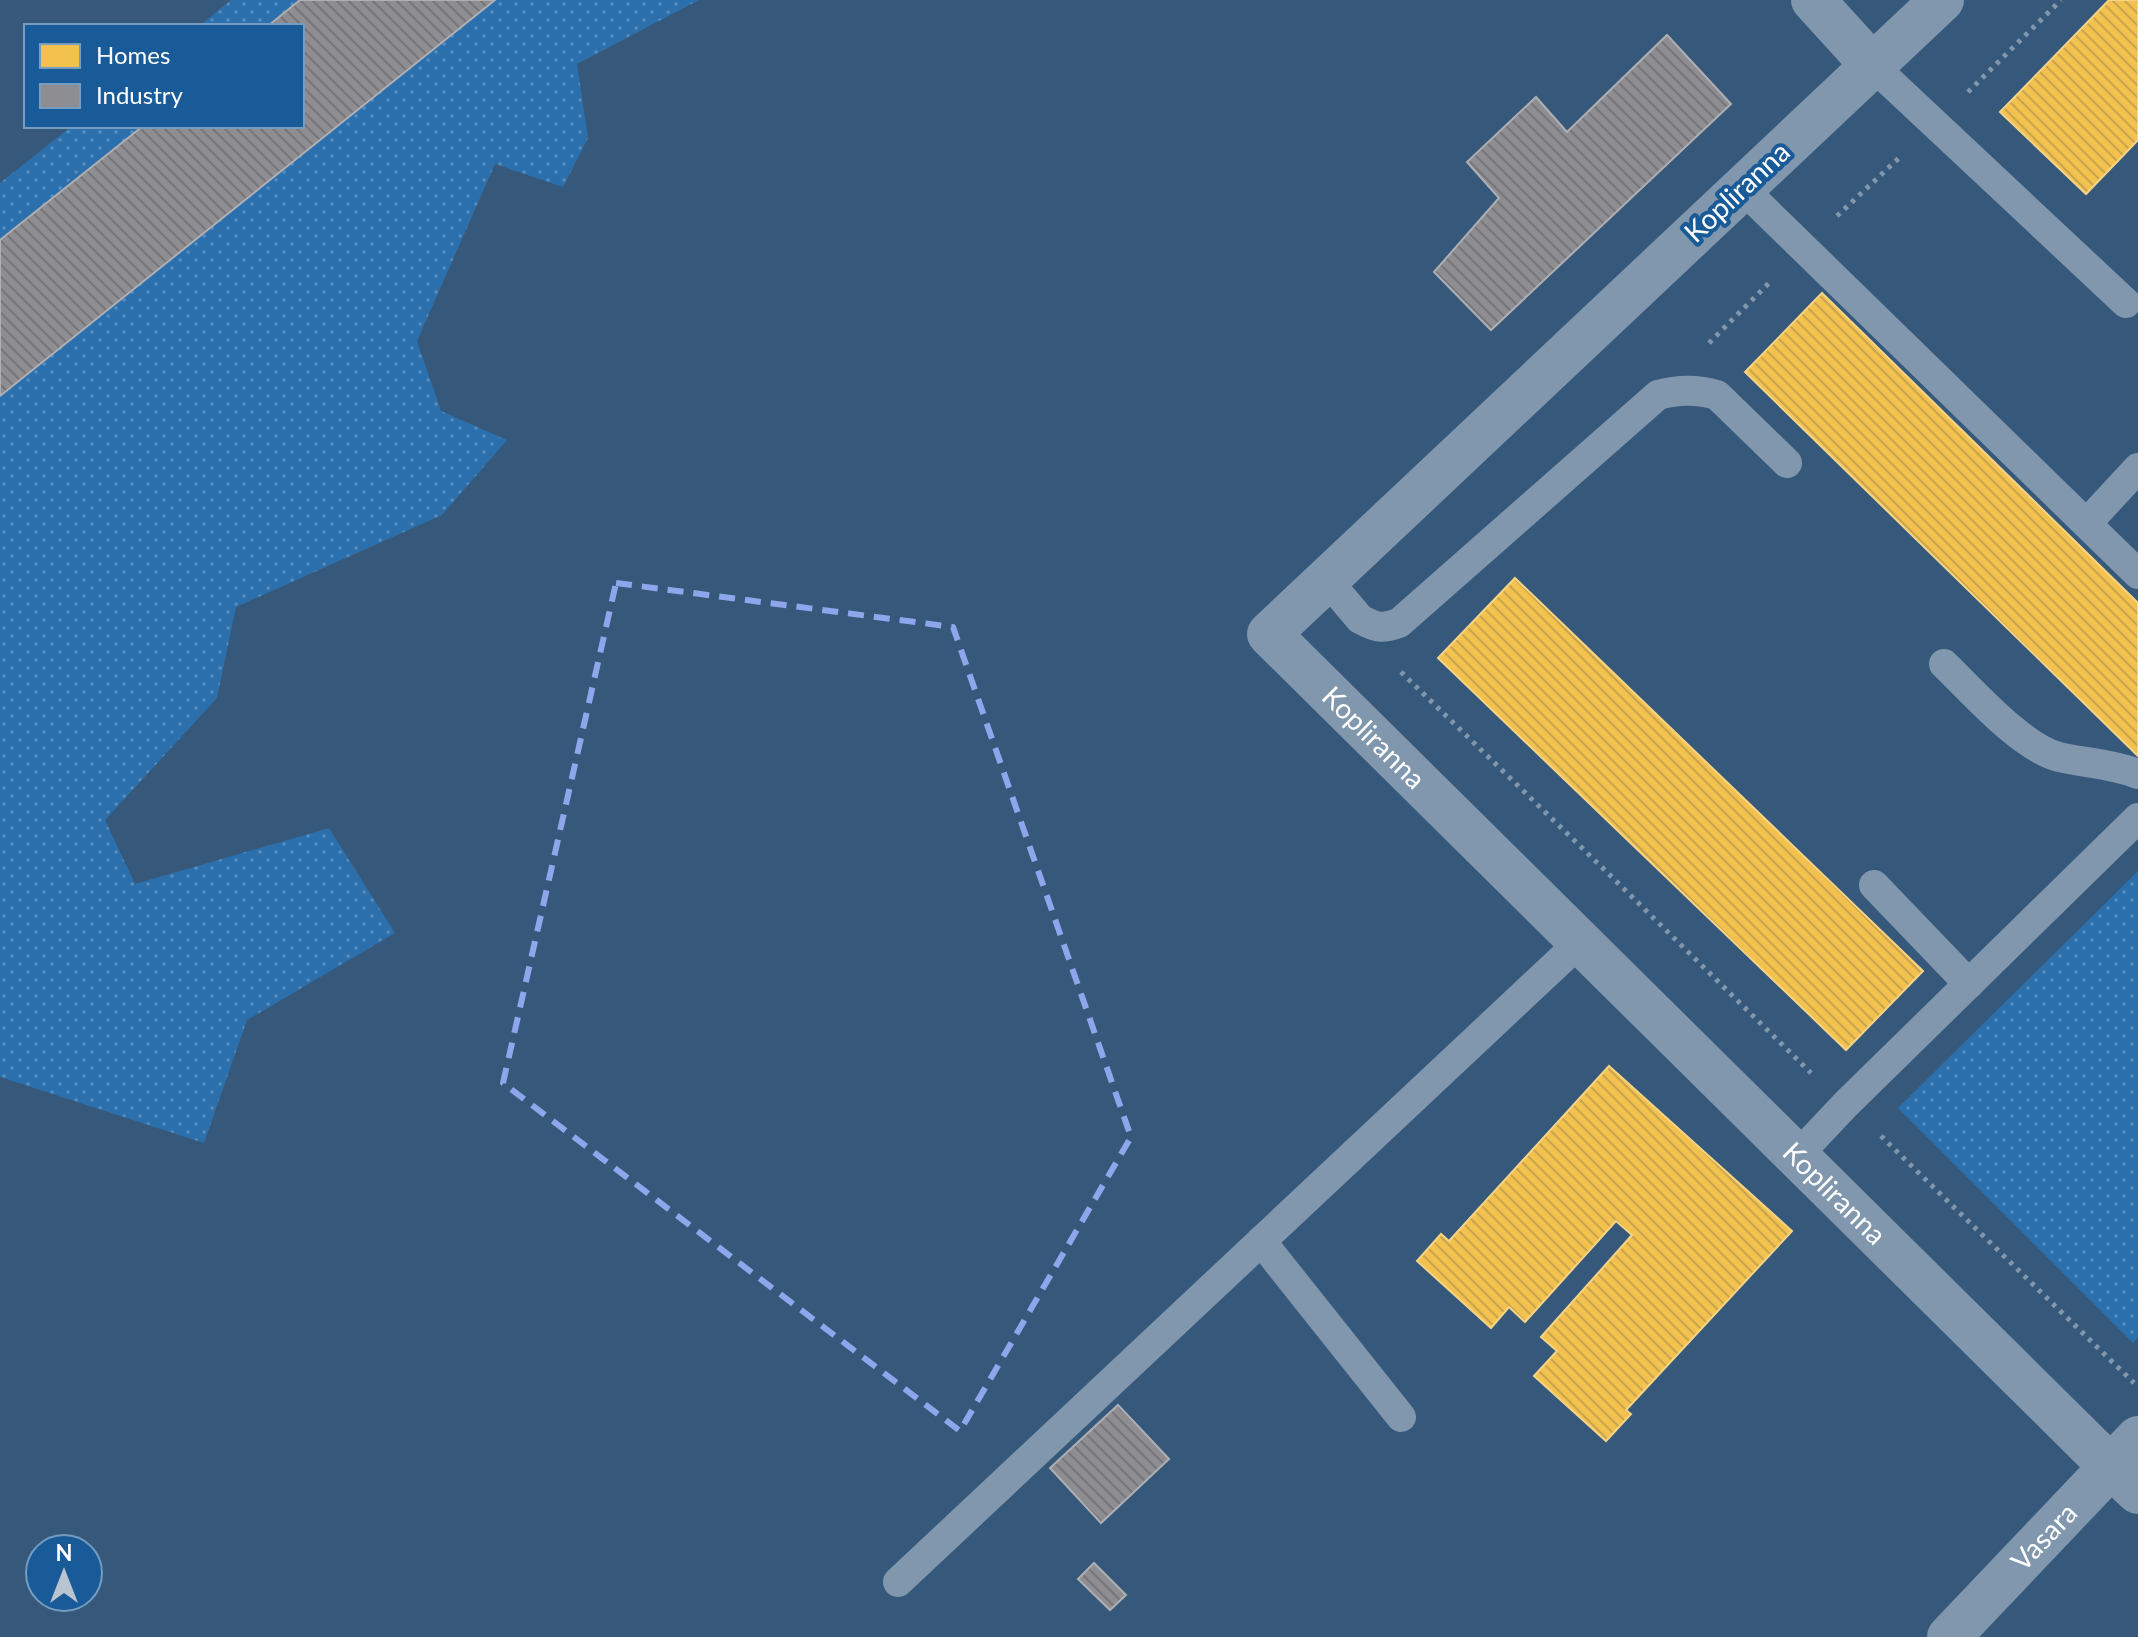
<svg xmlns="http://www.w3.org/2000/svg" width="2138" height="1637" font-family="Lato,sans-serif">
<style>
.grass{fill:url(#grass-dots)}
.homes{fill:url(#homes-back-hatch);stroke:#f6d483;stroke-width:2}
.industry{fill:url(#industry-back-hatch);stroke:#afafb3;stroke-width:2}
.lines{fill:none;stroke-linecap:round;stroke-linejoin:round}
.path{stroke:#8197ad;stroke-width:5;stroke-dasharray:4 6;stroke-linecap:butt}
.service{stroke:#8197ad;stroke-width:30}
.minor{stroke:#8197ad;stroke-width:44}
.marked{fill:none;stroke:#8ea6ec;stroke-width:6;stroke-dasharray:16 10;stroke-linejoin:round}
.labels{text-anchor:middle;stroke-width:8;stroke-linejoin:round;paint-order:stroke}
.street-label{font-size:28px;fill:#fff;stroke:#195a98}
</style>
<defs>
<pattern id="grass-dots" width="8" height="8" patternUnits="userSpaceOnUse" patternTransform="scale(2)"><rect width="8" height="8" fill="#2b6fac"/><path d="M2 2h.1M6 6h.1" fill="none" stroke="#558cbd" stroke-width="1.8" stroke-linecap="round"/></pattern>
<pattern id="homes-back-hatch" width="6" height="6" patternUnits="userSpaceOnUse" patternTransform="scale(2)"><rect width="6" height="6" fill="#f2c14e"/><path d="M-1 5l2 2M0 0l6 6M5-1l2 2" fill="none" stroke="#c8a44e"/></pattern>
<pattern id="industry-back-hatch" width="6" height="6" patternUnits="userSpaceOnUse" patternTransform="scale(2)"><rect width="6" height="6" fill="#8d8d92"/><path d="M-1 5l2 2M0 0l6 6M5-1l2 2" fill="none" stroke="#76767a"/></pattern>
</defs>
<rect width="100%" height="100%" fill="#36597b"/>
<g class="grass">
<polygon points="231,0 300,0 268,26 199,26"/>
<polygon points="495,0 699,0 577,64 588,138 563,187 495,164 417,341 441,411 507,440 442,515 236,607 217,698 105,820 135,884 329,828 395,933 247,1020 204,1143 0,1077 0,396"/>
<polygon points="72,126 143,126 0,240 0,183"/>
<polygon points="2138,871 2138,1338 2133,1343 1898,1108"/>
</g>
<g class="homes">
<polygon points="2109,0 2138,0 2138,140 2086,194 2000,112"/>
<polygon points="1822,293 2138,603 2138,756 1745,372"/>
<polygon points="1515,578 1923,971 1846,1050 1438,658"/>
<polygon points="1609,1066 1792,1231 1626,1410 1631,1414 1606,1441 1534,1376 1557,1351 1541,1337 1632,1235 1616,1221 1525,1322 1509,1307 1491,1328 1417,1261 1441,1234 1449,1241"/>
</g>
<g class="industry">
<polygon points="300,0 495,0 0,396 0,240 143,126 302,126 302,26 268,26"/>
<polygon points="1667,35 1731,104 1491,330 1434,272 1499,198 1467,162 1536,97 1567,132"/>
<polygon points="1118,1405 1169,1459 1101,1523 1050,1468"/>
<polygon points="1094,1563 1126,1595 1110,1610 1078,1579"/>
</g>
<g class="lines">
<g class="path">
<polyline points="1968,92 2061,0"/>
<polyline points="1837,216 1900,157"/>
<polyline points="1709,343 1770,282"/>
<polyline points="1401,672 1615,880 1811,1073"/>
<polyline points="1881,1136 2134,1383"/>
</g>
<g class="service">
<polyline points="1873,66 2126,303"/>
<polyline points="1742,188 2138,574"/>
<polyline points="2087,523 2138,468"/>
<path d="M1327,580L1360,619C1377,628 1381,629 1399,623L1658,395C1679,389 1697,389 1717,395L1787,463"/>
<path d="M1944,664C1973,692 2021,747 2059,757C2085,763 2113,764 2138,774"/>
<polyline points="1874,885 1969,984"/>
<polyline points="1797,1156 1846,1104 2138,818"/>
<polyline points="1261,1241 1401,1417"/>
<polyline points="898,1582 1580,942"/>
</g>
<g class="minor">
<polyline points="1813,0 1873,66"/>
<path id="s1" d="M1942,0L1269,634L2110,1466L2138,1492"/>
<path id="s2" d="M1949,1637L2138,1438"/>
</g>
</g>
<path class="marked" d="M616,583L953,627L1131,1137L960,1431L503,1083Z"/>
<g class="labels">
<g class="street-label">
<text transform="translate(1737 192) rotate(-43)" y="10">Kopliranna</text>
<text dy="10" stroke="none"><textPath href="#s1" startOffset="1072">Kopliranna</textPath></text>
<text dy="10" stroke="none"><textPath href="#s1" startOffset="1720">Kopliranna</textPath></text>
<text dy="10" stroke="none"><textPath href="#s2" startOffset="138">Vasara</textPath></text>
</g>
</g>
<rect x="24" y="24" width="280" height="104" fill="#195a98" stroke="#759cc1" stroke-width="2"/>
<rect x="40" y="44" width="40" height="24" fill="#f2c14e" stroke="#759cc1" stroke-width="2"/>
<text x="96" y="64" font-size="24" fill="#ffffff">Homes</text>
<rect x="40" y="84" width="40" height="24" fill="#8d8d92" stroke="#759cc1" stroke-width="2"/>
<text x="96" y="104" font-size="24" fill="#ffffff">Industry</text>
<g transform="translate(64 1573)"><circle r="38" fill="#195a98" stroke="#759cc1" stroke-width="2"/>
<path d="M0-6L14 30L0 20L-14 30Z" fill="#b9c5d1"/>
<text y="-12" font-size="22" font-weight="bold" text-anchor="middle" fill="#ffffff">N</text>
</g>
</svg>
